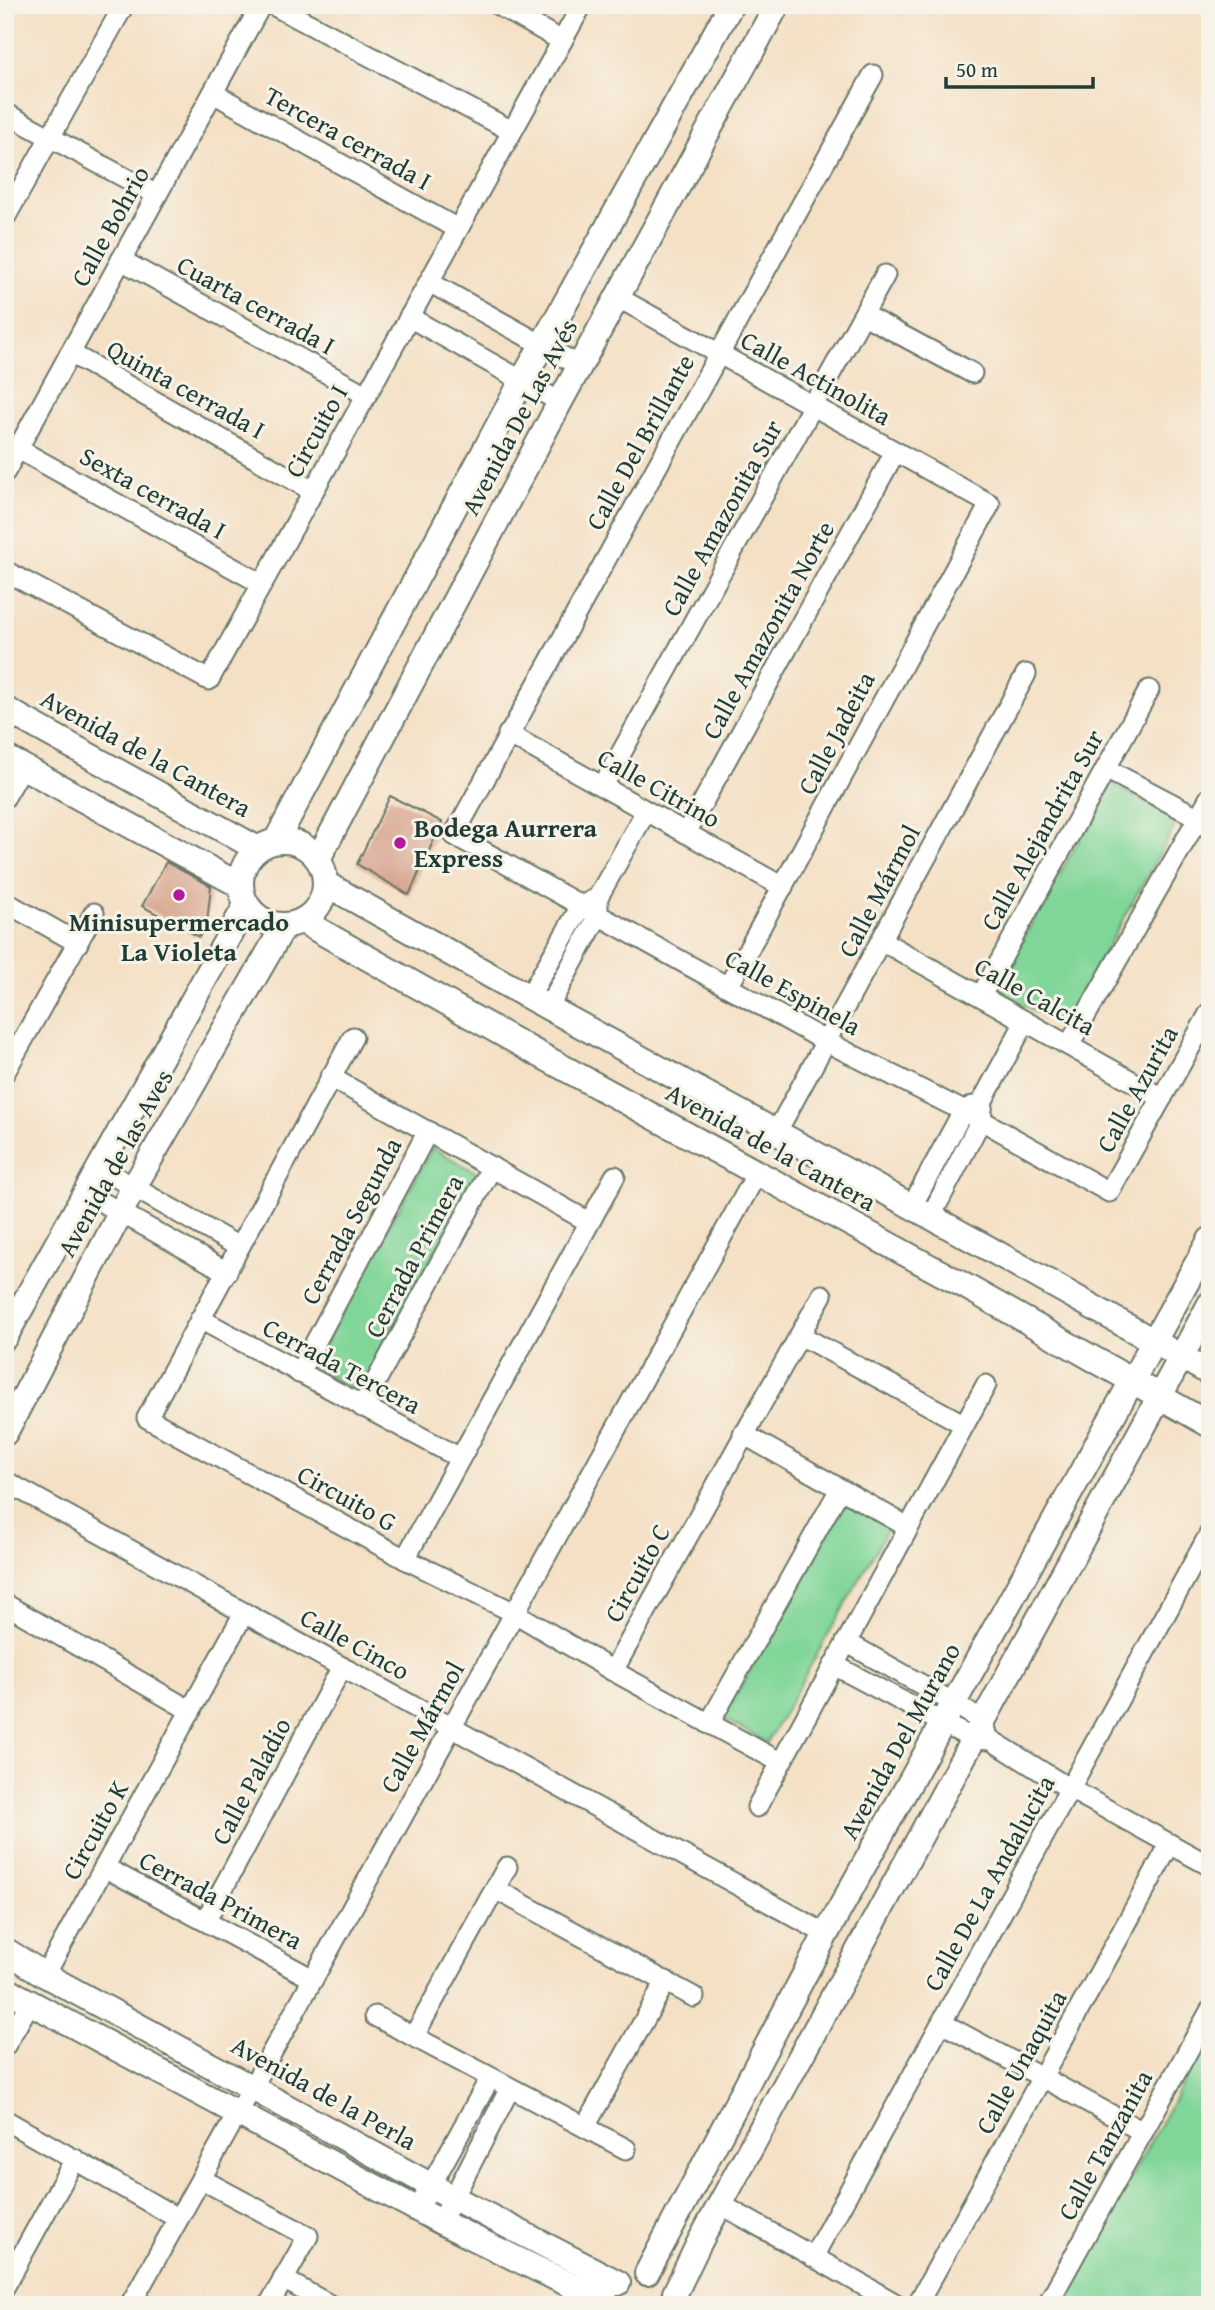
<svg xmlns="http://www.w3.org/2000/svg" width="1215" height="2310" font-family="'Gentium Book Plus',serif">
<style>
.green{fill:#80d699;stroke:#508a66;stroke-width:2}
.building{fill:#d5a18a}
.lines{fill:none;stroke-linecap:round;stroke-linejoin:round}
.minor-casing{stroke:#6a7667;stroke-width:23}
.tertiary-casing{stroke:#6a7667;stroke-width:28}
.minor{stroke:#fff;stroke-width:19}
.tertiary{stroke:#fff;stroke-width:24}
.poi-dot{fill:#b5179e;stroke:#f7f3e8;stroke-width:2.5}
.labels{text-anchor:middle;stroke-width:6;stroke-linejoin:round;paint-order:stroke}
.street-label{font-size:26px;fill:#1f3d34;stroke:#f7f3e8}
.poi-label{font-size:26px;font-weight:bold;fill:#1f3d34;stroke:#f7f3e8;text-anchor:start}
</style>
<rect width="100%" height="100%" fill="#f7f3e8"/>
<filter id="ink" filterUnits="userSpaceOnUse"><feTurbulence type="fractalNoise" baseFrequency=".0143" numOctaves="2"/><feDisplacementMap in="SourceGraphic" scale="14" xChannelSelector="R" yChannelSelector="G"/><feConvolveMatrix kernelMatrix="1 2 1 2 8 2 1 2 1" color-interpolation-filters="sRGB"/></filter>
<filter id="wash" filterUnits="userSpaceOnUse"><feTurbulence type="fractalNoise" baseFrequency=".00686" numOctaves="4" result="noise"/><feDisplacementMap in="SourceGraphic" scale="28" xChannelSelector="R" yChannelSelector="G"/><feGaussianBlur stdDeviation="1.57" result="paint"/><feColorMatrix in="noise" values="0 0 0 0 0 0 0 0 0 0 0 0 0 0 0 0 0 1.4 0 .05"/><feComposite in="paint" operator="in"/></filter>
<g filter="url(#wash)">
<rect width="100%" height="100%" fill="#f4e0c5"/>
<g class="green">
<polygon points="1111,783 1178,821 1063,1027 995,989"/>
<polygon points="432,1148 478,1173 358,1392 312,1367"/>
<polygon points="845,1502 889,1527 767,1743 723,1718"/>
<polygon points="1210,2034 1210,2294 1195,2305 1060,2305"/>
</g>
<g id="blocks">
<g class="building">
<polygon points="390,796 442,822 409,895 357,864"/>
<polygon points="166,862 211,886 207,923 199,937 142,906"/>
</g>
</g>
</g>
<g filter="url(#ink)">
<use href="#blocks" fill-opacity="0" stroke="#6a7667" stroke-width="2"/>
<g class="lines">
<g class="minor-casing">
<g id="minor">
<polyline points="273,5 512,131"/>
<polyline points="498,5 562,41"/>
<polyline points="873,75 454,835 827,1042 981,1120 1109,1192 1210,1012"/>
<polyline points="213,93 458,229"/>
<polyline points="5,113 157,195"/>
<polyline points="5,218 124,5"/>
<polyline points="121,260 366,395"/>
<polyline points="429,282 580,366"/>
<polyline points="617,297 990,504 728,987"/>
<polyline points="864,315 972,373"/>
<polyline points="409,317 560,402"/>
<polyline points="70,353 313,491"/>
<polyline points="18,449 262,584"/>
<polyline points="5,472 261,5"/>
<polyline points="5,571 209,680 582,5"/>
<polyline points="508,734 783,887"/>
<polyline points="1106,769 1199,818 1210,830"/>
<polyline points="603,786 885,275"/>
<polyline points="5,797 23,766"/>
<polyline points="686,833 895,452"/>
<polyline points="5,902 78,943"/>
<polyline points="882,941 1162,1098"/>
<polyline points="981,996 1149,690"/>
<polyline points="529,997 581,906 593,900"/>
<polyline points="548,1008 598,916 598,897 646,811"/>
<polyline points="353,1037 147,1418 405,1559 515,1613 613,1671 780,1762"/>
<polyline points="1069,1045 1210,797"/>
<polyline points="5,1072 94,913"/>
<polyline points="330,1077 589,1222"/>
<polyline points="776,1133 1026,674"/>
<polyline points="98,1167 239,1247"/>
<polyline points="84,1192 227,1272"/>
<polyline points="912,1206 963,1111 973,1106"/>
<polyline points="931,1216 981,1120 983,1100 1025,1022"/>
<polyline points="200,1319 460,1458"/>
<polyline points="800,1335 963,1424"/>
<polyline points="299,1373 428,1131"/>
<polyline points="362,1407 492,1167"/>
<polyline points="743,1434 908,1527"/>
<polyline points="5,1481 826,1934"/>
<polyline points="405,1559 615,1176"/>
<polyline points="5,1604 191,1711"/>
<polyline points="846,1642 954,1703 983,1722 987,1733"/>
<polyline points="834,1665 973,1739 991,1740 1070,1789 1210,1866"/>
<polyline points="613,1671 822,1295"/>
<polyline points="709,1724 840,1489"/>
<polyline points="757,1807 986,1385"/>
<polyline points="104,1867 313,1979"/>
<polyline points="495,1889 694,1997"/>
<polyline points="206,1920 342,1667"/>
<polyline points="45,1975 244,1613"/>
<polyline points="375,2016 626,2149"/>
<polyline points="942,2023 1143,2132"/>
<polyline points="414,2036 507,1867"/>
<polyline points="5,2046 31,2001"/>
<polyline points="5,2120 177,2218"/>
<polyline points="585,2127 666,1981"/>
<polyline points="201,2179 308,2236 269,2305"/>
<polyline points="722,2205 898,2305"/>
<polyline points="418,2209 490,2078"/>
<polyline points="441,2222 510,2088"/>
<polyline points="813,2257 1210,1533"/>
<polyline points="283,2279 330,2305"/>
<polyline points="5,2286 75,2159"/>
<polyline points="130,2305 313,1979 757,1173"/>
<polyline points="917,2305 1170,1844"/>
<polyline points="1047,2305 1210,2011"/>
</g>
</g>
<g class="tertiary-casing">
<g id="tertiary">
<polyline points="5,709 258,849"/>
<polyline points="5,757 241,886"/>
<circle cx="283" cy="883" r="42"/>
<polyline points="276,841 522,381 731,5"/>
<polyline points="318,859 560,402 777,5"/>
<polyline points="326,884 529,997 986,1247 1210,1373"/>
<polyline points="304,922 531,1050 965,1286 1210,1425"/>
<polyline points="5,1337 246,905"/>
<polyline points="5,1433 134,1187 284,926"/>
<polyline points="5,1950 45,1975 454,2198 618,2283"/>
<polyline points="5,1989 441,2222 607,2303"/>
<polyline points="647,2273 826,1934 1210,1240"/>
<polyline points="675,2293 698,2245 1210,1304"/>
</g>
</g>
<use href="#minor" class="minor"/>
<use href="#tertiary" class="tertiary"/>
</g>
</g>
<g class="poi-dot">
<circle cx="400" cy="843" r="7"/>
<circle cx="179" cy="895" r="7"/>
</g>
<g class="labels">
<g class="street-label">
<text transform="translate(348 138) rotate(29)" y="9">Tercera cerrada I</text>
<text transform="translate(110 226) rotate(-61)" y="9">Calle Bohrio</text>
<text transform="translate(256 305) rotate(29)" y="9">Cuarta cerrada I</text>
<text transform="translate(816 378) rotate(29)" y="9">Calle Actinolita</text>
<text transform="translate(186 389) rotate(29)" y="9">Quinta cerrada I</text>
<text transform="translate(519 417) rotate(-62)" y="9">Avenida De Las Avés</text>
<text transform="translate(316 431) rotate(-61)" y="9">Circuito I</text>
<text transform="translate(640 442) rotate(-61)" y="9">Calle Del Brillante</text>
<text transform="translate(153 493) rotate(29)" y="9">Sexta cerrada I</text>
<text transform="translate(722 518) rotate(-61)" y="9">Calle Amazonita Sur</text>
<text transform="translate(768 630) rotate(-61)" y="9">Calle Amazonita Norte</text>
<text transform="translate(836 733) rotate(-62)" y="9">Calle Jadeita</text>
<text transform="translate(146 753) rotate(29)" y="9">Avenida de la Cantera</text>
<text transform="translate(659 788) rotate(29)" y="9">Calle Citrino</text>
<text transform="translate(1042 830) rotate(-61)" y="9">Calle Alejandrita Sur</text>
<text transform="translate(879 891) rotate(-62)" y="9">Calle Mármol</text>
<text transform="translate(793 992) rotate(29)" y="9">Calle Espinela</text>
<text transform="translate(1035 996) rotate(29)" y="9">Calle Calcita</text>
<text transform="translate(1137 1089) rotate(-61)" y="9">Calle Azurita</text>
<text transform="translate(771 1147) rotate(29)" y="9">Avenida de la Cantera</text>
<text transform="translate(115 1163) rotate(-61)" y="9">Avenida de las Aves</text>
<text transform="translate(351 1221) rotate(-62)" y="9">Cerrada Segunda</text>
<text transform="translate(414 1256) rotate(-62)" y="9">Cerrada Primera</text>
<text transform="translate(342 1366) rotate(28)" y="9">Cerrada Tercera</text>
<text transform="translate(347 1498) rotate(29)" y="9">Circuito G</text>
<text transform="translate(637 1573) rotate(-61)" y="9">Circuito C</text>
<text transform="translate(355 1644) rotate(29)" y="9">Calle Cinco</text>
<text transform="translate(422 1727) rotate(-61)" y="9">Calle Mármol</text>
<text transform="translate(900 1741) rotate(-61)" y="9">Avenida Del Murano</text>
<text transform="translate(251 1781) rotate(-62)" y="9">Calle Paladio</text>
<text transform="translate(95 1830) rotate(-61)" y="9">Circuito K</text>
<text transform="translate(989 1883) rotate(-61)" y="9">Calle De La Andalucita</text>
<text transform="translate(221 1900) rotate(28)" y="9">Cerrada Primera</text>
<text transform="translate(1021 2062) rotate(-61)" y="9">Calle Unaquita</text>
<text transform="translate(324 2093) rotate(29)" y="9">Avenida de la Perla</text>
<text transform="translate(1105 2145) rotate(-61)" y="9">Calle Tanzanita</text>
</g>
<g class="poi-label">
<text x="414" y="837">Bodega Aurrera<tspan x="414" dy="30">Express</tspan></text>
<text x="179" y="931" text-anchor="middle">Minisupermercado<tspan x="179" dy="30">La Violeta</tspan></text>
</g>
</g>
<rect width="1215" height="2310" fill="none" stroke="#f7f3e8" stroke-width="28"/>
<path d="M946 77v10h147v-10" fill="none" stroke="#1f3d34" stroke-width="3.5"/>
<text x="956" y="77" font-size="21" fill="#1f3d34" stroke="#f7f3e8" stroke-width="5" paint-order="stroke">50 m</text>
</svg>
